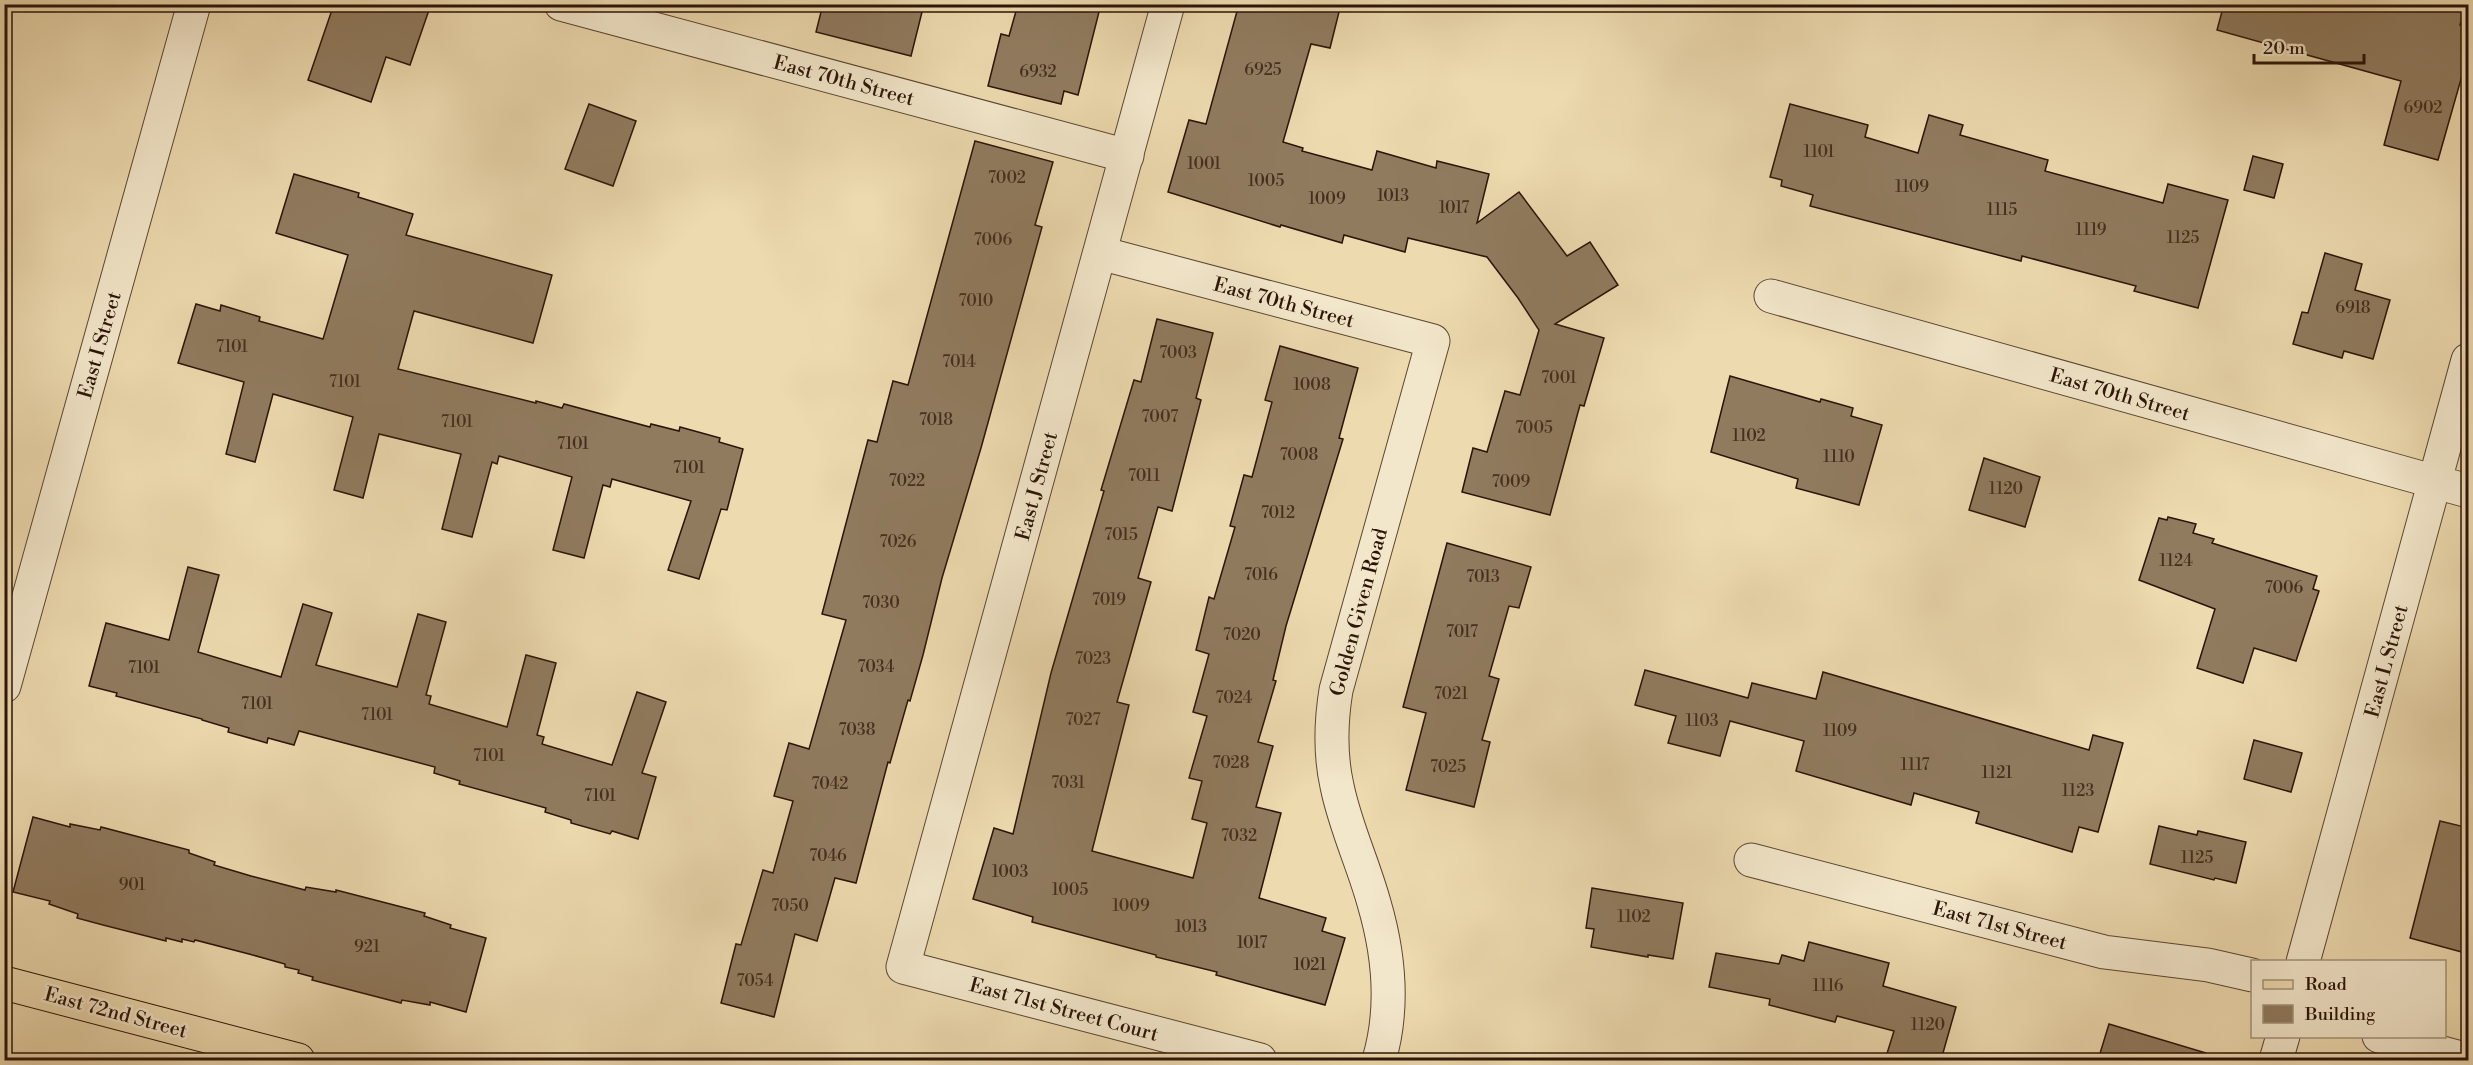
<svg xmlns="http://www.w3.org/2000/svg" width="2473" height="1065" font-family="'Libre Bodoni',serif">
<style>
.building{fill:#907b5f;stroke:#2b1408;stroke-width:1.5}
.lines{fill:none;stroke-linecap:round;stroke-linejoin:round}
.street-casing{stroke:#5c4632;stroke-width:35}
.primary-casing{stroke:#2b1408;stroke-width:35}
.street{stroke:#f3e7cb;stroke-width:33}
.primary{stroke:#eddaaf;stroke-width:33}
.labels{text-anchor:middle;stroke-width:5;stroke-linejoin:round;paint-order:stroke}
.number-label{font-size:16px;fill:#442e1e}
.street-label{font-size:20px;fill:#2b1408;stroke:#f3e7cb}
</style>
<rect width="100%" height="100%" fill="#eddaaf"/>
<filter id="stains"><feTurbulence type="fractalNoise" baseFrequency=".00333" numOctaves="4"/><feColorMatrix values="0 0 0 0 .2 0 0 0 0 .09 0 0 0 0 .02 0 0 0 .5 -.17"/></filter>
<radialGradient id="worn" r=".72"><stop offset=".6" stop-color="#630" stop-opacity="0"/><stop offset="1" stop-color="#630" stop-opacity=".3"/></radialGradient>
<g class="building">
<polygon points="334,4 412,4 429,10 410,65 386,57 371,102 308,80"/>
<polygon points="823,4 924,4 911,56 816,32"/>
<polygon points="1018,4 1101,4 1078,95 1064,91 1061,104 988,86 1001,34 1009,36"/>
<polygon points="1239,4 1341,4 1330,48 1311,44 1283,142 1303,148 1302,151 1372,170 1377,151 1436,168 1437,161 1489,174 1477,223 1519,192 1567,256 1590,242 1618,285 1555,324 1604,338 1584,406 1580,405 1550,515 1462,492 1473,448 1487,452 1505,391 1520,395 1539,330 1518,298 1487,257 1408,238 1405,252 1344,235 1342,243 1281,225 1280,227 1168,192 1189,120 1206,124"/>
<polygon points="2224,4 2466,4 2460,25 2469,27 2469,51 2438,160 2384,145 2401,81 2217,30"/>
<polygon points="589,104 636,121 613,186 565,169"/>
<polygon points="1790,104 1868,125 1865,137 1918,153 1929,115 1963,125 1960,135 2048,160 2045,171 2163,203 2168,184 2228,200 2198,308 2134,291 2136,286 2022,256 2021,261 1810,206 1813,195 1781,186 1782,180 1770,177"/>
<polygon points="975,141 1053,162 1035,225 1042,227 981,448 942,578 923,655 910,701 908,700 890,763 888,762 856,883 835,878 817,941 795,934 774,1017 721,1003 736,944 741,945 763,870 773,873 793,801 774,796 789,743 809,749 846,620 822,614 868,440 877,442 893,381 908,385"/>
<polygon points="2253,156 2283,164 2274,198 2244,190"/>
<polygon points="294,174 359,193 358,197 413,214 406,235 552,275 533,343 414,311 398,369 536,403 536,401 562,408 564,404 650,427 651,424 679,431 680,427 720,438 719,442 743,449 727,510 721,509 699,579 668,570 691,501 612,479 610,487 603,485 584,558 553,550 572,477 499,456 497,464 492,462 472,537 442,529 461,454 379,434 363,498 334,490 353,417 273,394 255,462 226,454 244,382 178,363 196,304 220,311 221,305 260,317 259,321 323,339 348,255 276,233"/>
<polygon points="2325,253 2362,264 2355,290 2390,300 2373,359 2344,351 2342,358 2293,344 2302,312 2308,313"/>
<polygon points="1157,319 1213,333 1196,398 1201,400 1172,511 1158,507 1138,578 1151,582 1117,702 1129,705 1092,851 1193,878 1207,823 1192,819 1202,781 1189,778 1207,716 1193,712 1209,654 1196,650 1209,597 1214,599 1235,527 1230,526 1244,475 1252,477 1272,402 1265,400 1280,346 1358,368 1339,438 1343,439 1286,626 1273,680 1276,681 1258,742 1273,746 1256,807 1281,813 1259,898 1326,918 1322,931 1345,938 1325,1005 1216,975 1217,972 1156,957 1156,955 1032,922 1033,917 973,899 994,828 1013,834 1051,673 1104,491 1101,490 1134,380 1141,382"/>
<polygon points="1730,376 1820,402 1821,399 1853,408 1851,416 1882,425 1859,505 1796,488 1798,479 1711,452"/>
<polygon points="1984,458 2040,477 2025,527 1969,510"/>
<polygon points="2168,517 2196,524 2193,533 2214,539 2212,543 2317,576 2313,589 2319,591 2296,661 2254,648 2243,683 2197,668 2215,609 2139,580 2159,518 2167,520"/>
<polygon points="1447,543 1531,567 1519,608 1509,606 1489,676 1499,679 1482,740 1490,742 1474,807 1406,790 1426,713 1403,707"/>
<polygon points="188,567 219,575 198,652 281,677 303,604 332,613 316,665 397,687 418,614 446,622 426,695 431,696 429,704 507,727 526,655 556,663 537,735 544,737 542,744 612,765 637,692 666,702 642,773 656,777 638,839 612,831 610,834 571,823 571,820 545,812 546,808 459,784 460,781 434,773 435,767 299,731 294,745 268,738 267,743 228,732 229,728 202,720 202,719 116,696 117,693 89,686 106,623 169,640"/>
<polygon points="1645,670 1748,698 1752,683 1816,699 1823,672 2089,750 2093,735 2123,743 2098,832 2079,827 2072,852 1976,823 1979,812 1914,793 1911,805 1796,771 1804,741 1730,721 1720,756 1668,743 1676,716 1635,705"/>
<polygon points="2254,740 2302,753 2291,792 2244,779"/>
<polygon points="33,817 70,827 70,824 100,830 101,827 162,843 189,850 189,853 215,862 214,865 251,876 305,890 306,887 336,892 336,890 398,906 425,913 424,916 451,925 450,928 486,938 466,1012 430,1002 430,1005 402,1000 401,1003 339,987 312,980 313,977 298,973 299,970 285,967 285,964 249,954 195,940 194,942 182,939 182,942 166,938 166,941 103,925 77,918 78,914 49,904 50,901 13,892"/>
<polygon points="2440,821 2469,828 2469,954 2410,938"/>
<polygon points="2159,826 2197,835 2198,831 2246,842 2236,883 2215,878 2214,880 2150,864"/>
<polygon points="1592,888 1683,903 1673,959 1648,955 1648,957 1591,947 1594,929 1586,928"/>
<polygon points="1809,942 1889,963 1883,986 1956,1007 1941,1060 1885,1060 1894,1031 1837,1016 1835,1022 1769,1005 1770,999 1709,987 1716,953 1779,964 1782,955 1804,961"/>
<polygon points="2109,1024 2206,1053 2205,1060 2098,1060"/>
</g>
<g class="lines">
<g class="street-casing">
<g id="street">
<polyline points="561,4 1127,156"/>
<polyline points="1168,4 903,967 1260,1060"/>
<path d="M1100,253L1433,341L1336,690C1331,721 1330,755 1337,786C1345,826 1363,863 1374,903C1389,954 1394,1009 1379,1060"/>
<polyline points="1771,296 2468,491"/>
<polyline points="4,686 194,4"/>
<polyline points="1751,860 2104,952 2208,965 2252,975"/>
<polyline points="2303,962 2468,360"/>
<polyline points="2379,1036 2468,1060"/>
<polyline points="2276,1060 2283,1036"/>
</g>
</g>
<g class="primary-casing">
<polyline id="primary" points="4,983 298,1060"/>
</g>
<use href="#street" class="street"/>
<use href="#primary" class="primary"/>
</g>
<g class="labels">
<g class="number-label">
<text x="1263" y="75">6925</text>
<text x="1038" y="77">6932</text>
<text x="2423" y="113">6902</text>
<text x="1819" y="157">1101</text>
<text x="1204" y="169">1001</text>
<text x="1007" y="183">7002</text>
<text x="1266" y="186">1005</text>
<text x="1912" y="192">1109</text>
<text x="1393" y="201">1013</text>
<text x="1327" y="204">1009</text>
<text x="1454" y="213">1017</text>
<text x="2002" y="215">1115</text>
<text x="2091" y="235">1119</text>
<text x="2183" y="243">1125</text>
<text x="993" y="245">7006</text>
<text x="976" y="306">7010</text>
<text x="2353" y="313">6918</text>
<text x="232" y="352">7101</text>
<text x="1178" y="358">7003</text>
<text x="959" y="367">7014</text>
<text x="1559" y="383">7001</text>
<text x="345" y="387">7101</text>
<text x="1312" y="390">1008</text>
<text x="1160" y="422">7007</text>
<text x="936" y="425">7018</text>
<text x="457" y="427">7101</text>
<text x="1534" y="433">7005</text>
<text x="1749" y="441">1102</text>
<text x="573" y="449">7101</text>
<text x="1299" y="460">7008</text>
<text x="1839" y="462">1110</text>
<text x="689" y="473">7101</text>
<text x="1144" y="481">7011</text>
<text x="907" y="486">7022</text>
<text x="1511" y="487">7009</text>
<text x="2006" y="494">1120</text>
<text x="1278" y="518">7012</text>
<text x="1121" y="540">7015</text>
<text x="898" y="547">7026</text>
<text x="2176" y="566">1124</text>
<text x="1261" y="580">7016</text>
<text x="1483" y="582">7013</text>
<text x="2284" y="593">7006</text>
<text x="1109" y="605">7019</text>
<text x="881" y="608">7030</text>
<text x="1462" y="637">7017</text>
<text x="1242" y="640">7020</text>
<text x="1093" y="664">7023</text>
<text x="876" y="672">7034</text>
<text x="144" y="673">7101</text>
<text x="1451" y="699">7021</text>
<text x="1234" y="703">7024</text>
<text x="257" y="709">7101</text>
<text x="377" y="720">7101</text>
<text x="1083" y="725">7027</text>
<text x="1702" y="726">1103</text>
<text x="857" y="735">7038</text>
<text x="1840" y="736">1109</text>
<text x="489" y="761">7101</text>
<text x="1231" y="768">7028</text>
<text x="1915" y="770">1117</text>
<text x="1448" y="772">7025</text>
<text x="1997" y="778">1121</text>
<text x="1068" y="788">7031</text>
<text x="830" y="789">7042</text>
<text x="2078" y="796">1123</text>
<text x="600" y="801">7101</text>
<text x="1239" y="841">7032</text>
<text x="828" y="861">7046</text>
<text x="2197" y="863">1125</text>
<text x="1010" y="877">1003</text>
<text x="132" y="890">901</text>
<text x="1070" y="895">1005</text>
<text x="790" y="911">7050</text>
<text x="1131" y="911">1009</text>
<text x="1634" y="922">1102</text>
<text x="1191" y="932">1013</text>
<text x="1252" y="948">1017</text>
<text x="367" y="952">921</text>
<text x="1310" y="970">1021</text>
<text x="755" y="986">7054</text>
<text x="1828" y="991">1116</text>
<text x="1928" y="1030">1120</text>
</g>
<g class="street-label">
<text transform="translate(844 80) rotate(15)" y="7">East 70th Street</text>
<text transform="translate(1284 302) rotate(15)" y="7">East 70th Street</text>
<text transform="translate(99 345) rotate(-74)" y="7">East I Street</text>
<text transform="translate(2120 394) rotate(16)" y="7">East 70th Street</text>
<text transform="translate(1036 486) rotate(-75)" y="7">East J Street</text>
<text transform="translate(1358 612) rotate(-75)" y="7">Golden Given Road</text>
<text transform="translate(2386 661) rotate(-75)" y="7">East L Street</text>
<text transform="translate(2000 925) rotate(15)" y="7">East 71st Street</text>
<text transform="translate(1064 1009) rotate(15)" y="7">East 71st Street Court</text>
<text transform="translate(116 1012) rotate(15)" y="7">East 72nd Street</text>
</g>
</g>
<rect width="2473" height="1065" fill="none" stroke="#eddaaf" stroke-width="24"/>
<rect x="6" y="6" width="2461" height="1053" fill="none" stroke="#2b1408" stroke-width="3"/>
<rect x="12" y="12" width="2449" height="1041" fill="none" stroke="#2b1408" stroke-width="1.5"/>
<rect x="2251" y="960" width="195" height="78" fill="#f3e7cb" stroke="#a3937d" stroke-width="1.5"/>
<rect x="2263" y="980" width="30" height="9" fill="#eddaaf" stroke="#a3937d" stroke-width="1.5"/>
<text x="2305" y="990" font-size="18" fill="#2b1408">Road</text>
<rect x="2263" y="1005" width="30" height="18" fill="#907b5f" stroke="#a3937d" stroke-width="1.5"/>
<text x="2305" y="1020" font-size="18" fill="#2b1408">Building</text>
<path d="M2254 54v9h110v-9" fill="none" stroke="#2b1408" stroke-width="3"/>
<text x="2263" y="54" font-size="18" fill="#2b1408" stroke="#f3e7cb" stroke-width="4.5" paint-order="stroke">20 m</text>
<rect width="100%" height="100%" filter="url(#stains)"/>
<rect width="100%" height="100%" fill="url(#worn)"/>
</svg>
